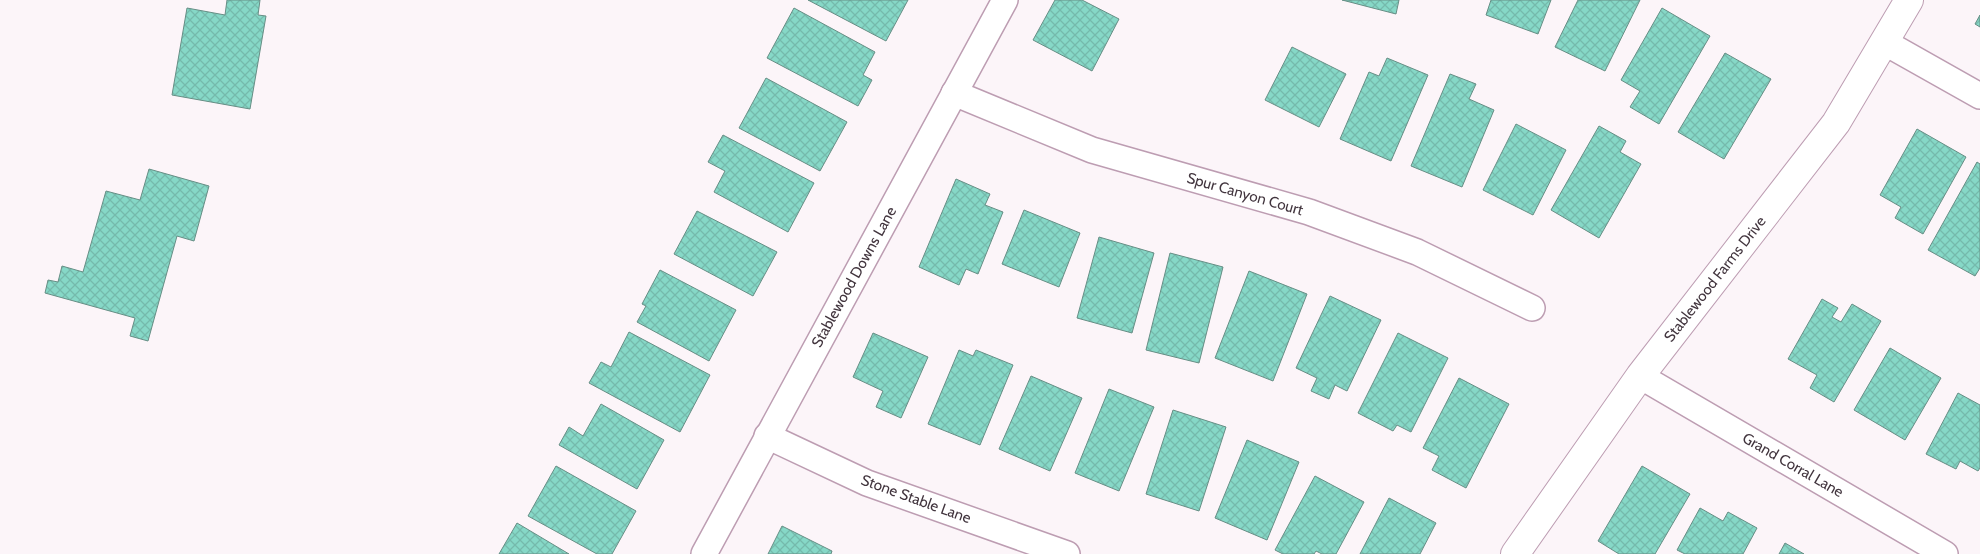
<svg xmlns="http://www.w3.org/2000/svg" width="1980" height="554" font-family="Cabin,sans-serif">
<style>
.building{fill:url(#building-cross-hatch);stroke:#668e85}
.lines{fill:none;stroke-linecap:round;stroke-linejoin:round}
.minor-casing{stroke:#bd9db2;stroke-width:28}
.tertiary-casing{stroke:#bd9db2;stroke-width:30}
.minor{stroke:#fff;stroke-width:25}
.tertiary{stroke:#fff;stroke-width:28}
.labels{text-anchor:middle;stroke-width:4;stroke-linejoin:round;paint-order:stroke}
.street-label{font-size:15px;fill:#42353e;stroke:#fff}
</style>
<defs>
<pattern id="building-cross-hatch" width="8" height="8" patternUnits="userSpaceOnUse" patternTransform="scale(1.25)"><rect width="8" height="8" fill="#86d8c7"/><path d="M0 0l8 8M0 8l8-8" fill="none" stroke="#75baac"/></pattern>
</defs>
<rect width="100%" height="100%" fill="#fcf5f9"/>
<g class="building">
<polygon points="227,0 260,0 258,15 266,16 250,109 172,95 187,8 225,15"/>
<polygon points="808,0 908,0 886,41"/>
<polygon points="1055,0 1082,0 1119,19 1092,71 1033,40"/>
<polygon points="1342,0 1399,0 1396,14"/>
<polygon points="1491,0 1551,0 1538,34 1486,15"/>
<polygon points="1578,0 1640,0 1605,71 1555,47"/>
<polygon points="794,8 875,52 863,75 872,80 858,106 767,58"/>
<polygon points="1662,8 1710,36 1659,124 1630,107 1640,91 1621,80"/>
<polygon points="1980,15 1980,27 1975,24"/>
<polygon points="1292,47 1346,74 1319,127 1265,100"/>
<polygon points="1725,53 1771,79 1724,159 1678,132"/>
<polygon points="1387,58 1428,75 1391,161 1340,139 1369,72 1379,76"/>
<polygon points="1450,74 1476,84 1469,99 1494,110 1462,187 1411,166"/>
<polygon points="766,78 847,122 820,171 739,128"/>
<polygon points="1516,124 1566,150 1533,215 1483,190"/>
<polygon points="1599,126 1626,141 1620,152 1641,164 1599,238 1551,210"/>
<polygon points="1917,129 1966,157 1923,234 1895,218 1901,207 1880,195"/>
<polygon points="723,135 814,183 788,232 714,192 725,171 708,162"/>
<polygon points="1977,162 1980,164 1980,268 1975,276 1928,250"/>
<polygon points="149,169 209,186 194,241 177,236 148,341 130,336 135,318 45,293 48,280 58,282 62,266 83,272 106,191 140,200"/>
<polygon points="956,179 990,194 985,205 1003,212 978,274 966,269 959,285 919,267"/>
<polygon points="1024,210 1080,233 1059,287 1002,264"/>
<polygon points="697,211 777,252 753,296 674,254"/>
<polygon points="1099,237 1154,253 1132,333 1077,318"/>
<polygon points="1170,253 1223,267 1199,363 1146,350"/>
<polygon points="660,270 736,310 709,361 637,322 646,306 642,304"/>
<polygon points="1249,271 1307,294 1273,381 1215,358"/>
<polygon points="1330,296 1381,320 1347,391 1335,385 1329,399 1311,391 1317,378 1296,368"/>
<polygon points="1822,299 1838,308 1832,317 1841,322 1852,304 1881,321 1834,402 1810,388 1817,375 1788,359"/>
<polygon points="629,332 710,375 680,432 589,383 601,362 611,367"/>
<polygon points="873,333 928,357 901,418 876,407 883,391 853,377"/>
<polygon points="1398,333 1448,358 1411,432 1397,425 1393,431 1358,413"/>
<polygon points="1890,348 1941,378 1905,440 1854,410"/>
<polygon points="959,350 973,356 976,350 1013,365 980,445 928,424"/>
<polygon points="1031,376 1082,398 1050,471 999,449"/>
<polygon points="1459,378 1509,404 1466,488 1432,470 1439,456 1423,448"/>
<polygon points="1109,389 1154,407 1119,491 1075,473"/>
<polygon points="1958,393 1980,405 1980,468 1978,471 1960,461 1956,469 1926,454"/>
<polygon points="601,404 664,440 637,489 559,445 569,427 583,436"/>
<polygon points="1173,410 1226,427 1199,511 1146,494"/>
<polygon points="1247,440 1299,462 1267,540 1215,518"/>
<polygon points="556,466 636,511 612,554 597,554 528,516"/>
<polygon points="1642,466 1690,494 1655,554 1619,554 1598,541"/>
<polygon points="1315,476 1364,502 1336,554 1322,554 1316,551 1314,554 1283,554 1275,550"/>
<polygon points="1389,498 1436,523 1420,554 1360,554"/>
<polygon points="1700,508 1723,521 1728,512 1757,528 1743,554 1685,554 1677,550"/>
<polygon points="517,523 569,554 499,554"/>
<polygon points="782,526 832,551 831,554 768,554"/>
<polygon points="1785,543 1804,554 1779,554"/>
</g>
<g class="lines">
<g class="minor-casing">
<g id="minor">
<polyline points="1884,42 1980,96"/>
<polyline points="954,93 1092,150 1309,212 1417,252 1532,308"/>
<polyline points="1640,376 1945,554"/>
<polyline points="767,436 867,483 1067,554"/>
<polyline points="704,554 1005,0"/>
</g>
</g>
<g class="tertiary-casing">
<polyline id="tertiary" points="1515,554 1640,376 1836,123 1909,0"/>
</g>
<use href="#minor" class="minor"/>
<use href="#tertiary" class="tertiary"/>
</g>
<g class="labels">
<g class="street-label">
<text transform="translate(1245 194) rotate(16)" y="5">Spur Canyon Court</text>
<text transform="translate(854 277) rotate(-61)" y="5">Stablewood Downs Lane</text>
<text transform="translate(1715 279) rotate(-52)" y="5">Stablewood Farms Drive</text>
<text transform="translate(1793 465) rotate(30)" y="5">Grand Corral Lane</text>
<text transform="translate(916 499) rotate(20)" y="5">Stone Stable Lane</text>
</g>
</g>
</svg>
